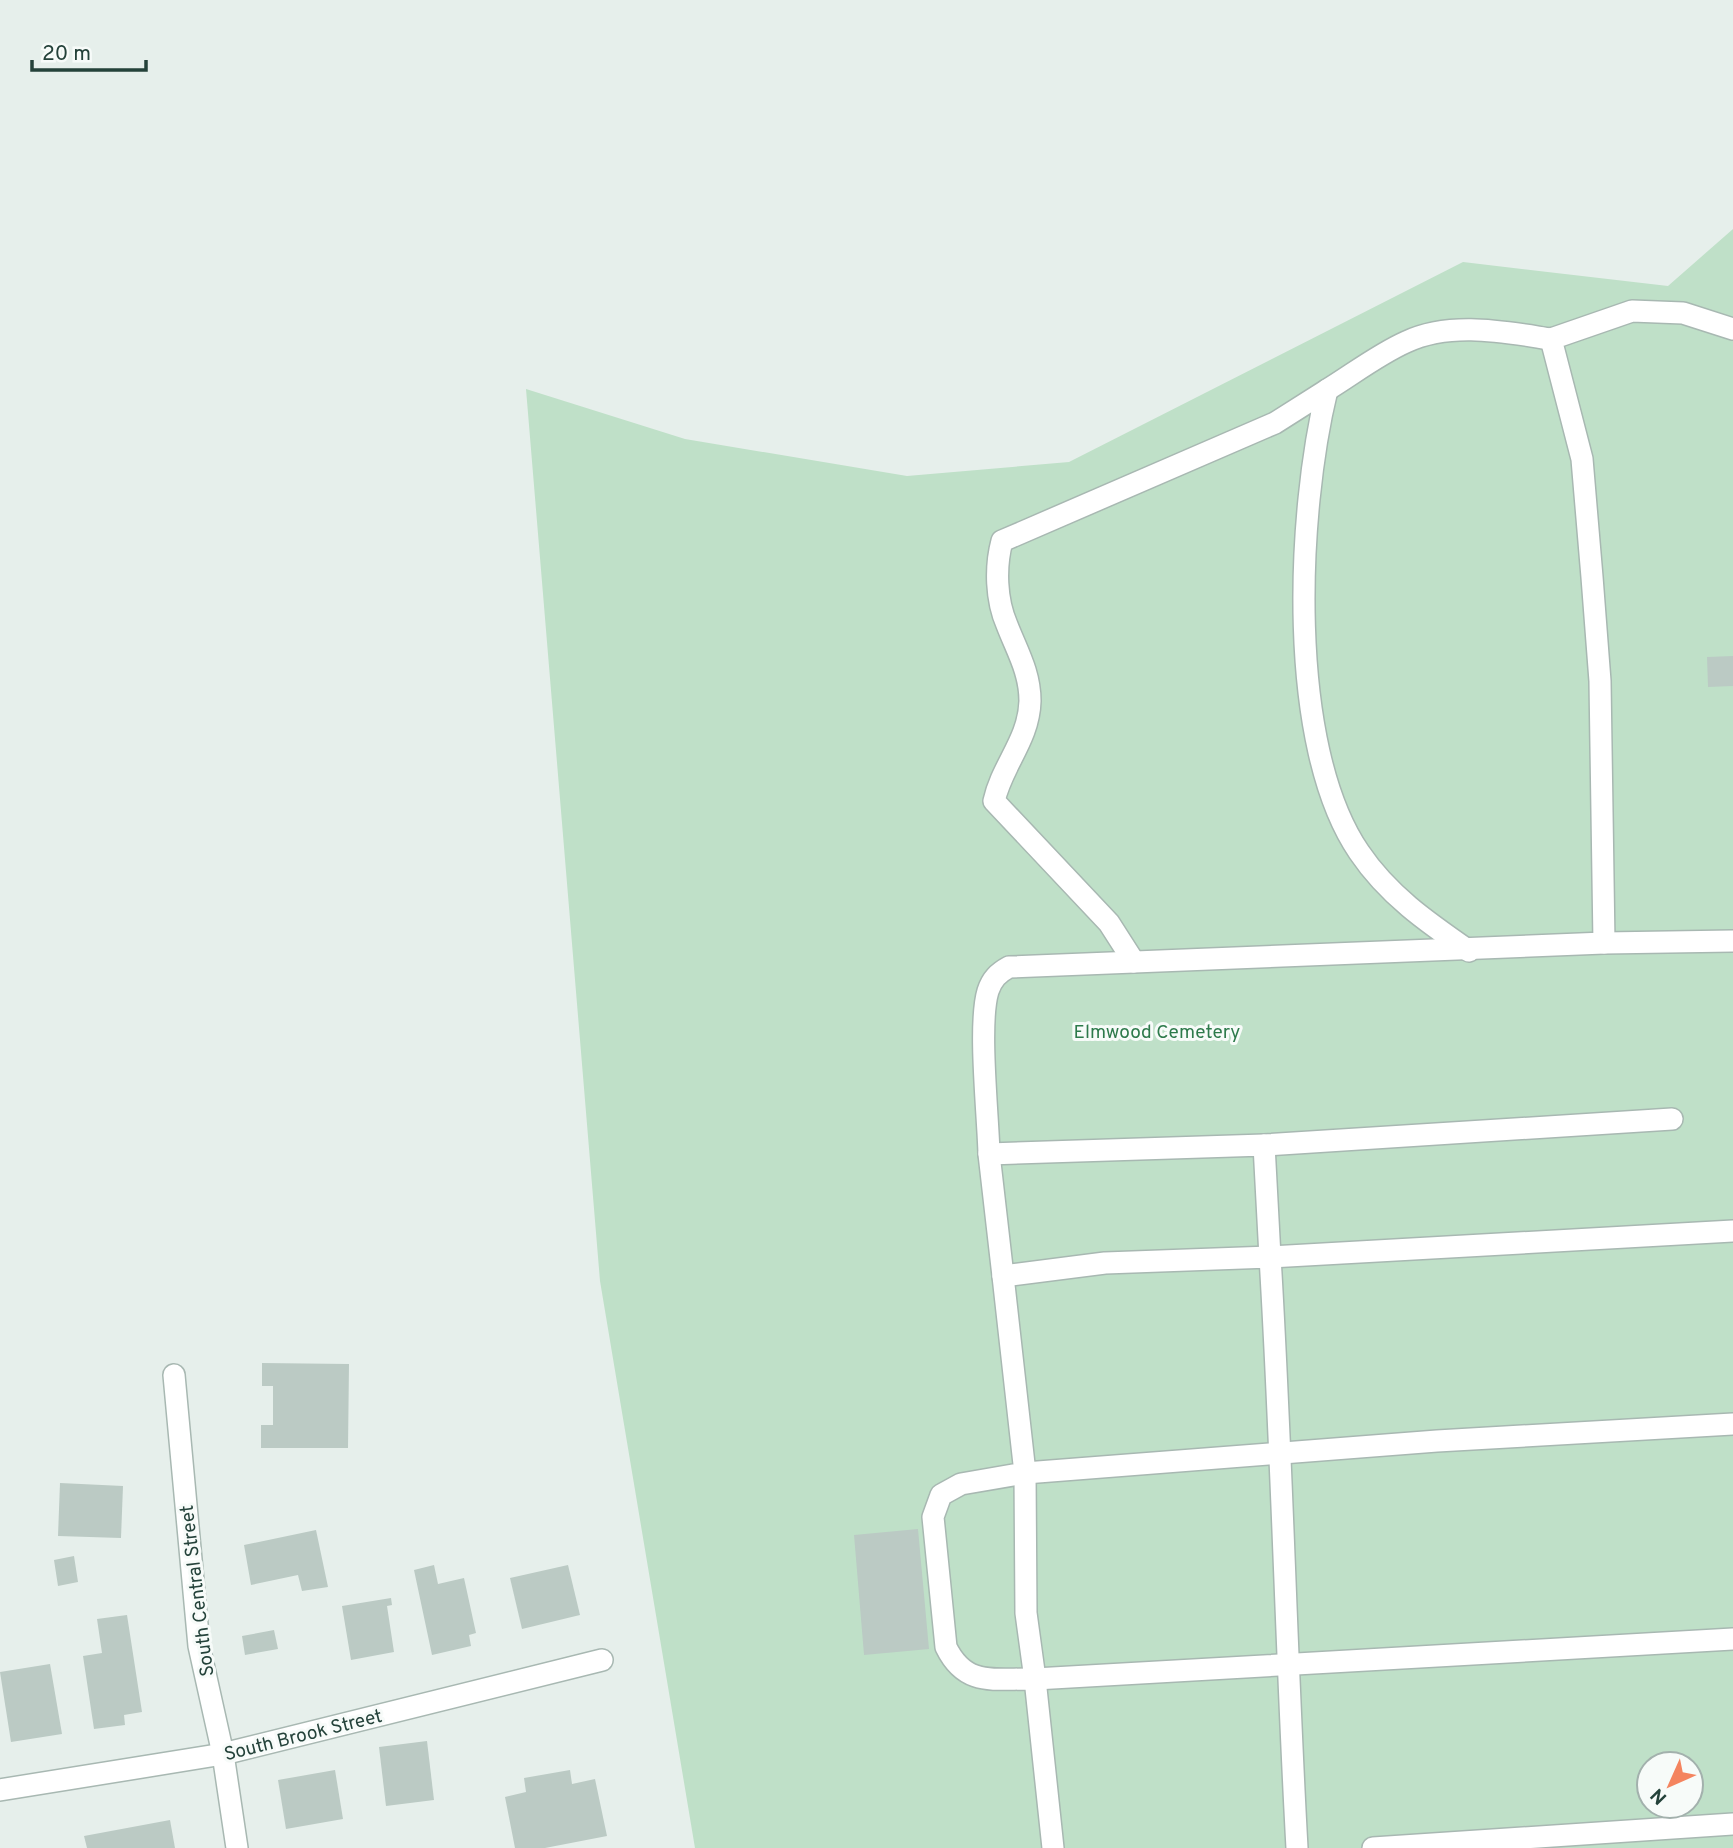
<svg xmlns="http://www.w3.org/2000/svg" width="1733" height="1848" font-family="Overpass,sans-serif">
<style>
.green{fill:#bfe0c8;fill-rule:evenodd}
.building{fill:#bbcac4}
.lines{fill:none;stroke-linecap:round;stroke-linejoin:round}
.lane-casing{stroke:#a8b8b2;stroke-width:24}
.street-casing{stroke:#a8b8b2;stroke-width:24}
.lane{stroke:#fff;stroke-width:21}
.street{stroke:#fff;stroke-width:21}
.labels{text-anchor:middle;stroke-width:6;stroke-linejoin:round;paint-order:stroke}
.park-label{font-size:19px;fill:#2d7a4b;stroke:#f7fbf9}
.street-label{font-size:19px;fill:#24423a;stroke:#f7fbf9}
</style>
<rect width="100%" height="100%" fill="#e6efeb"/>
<path class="green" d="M1733,229V1848H695L600,1281L526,389L685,439L907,476L1069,462L1463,262L1668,286ZM1649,1764H1691V1806H1649Z"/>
<g class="building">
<polygon points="1733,656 1733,686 1708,687 1707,657"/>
<polygon points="262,1363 349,1364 348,1448 261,1448 261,1425 273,1425 273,1386 262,1386"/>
<polygon points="60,1483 123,1486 121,1538 58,1536"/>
<polygon points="918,1529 929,1649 864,1655 854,1535"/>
<polygon points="316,1530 328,1587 302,1591 298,1575 251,1585 244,1545"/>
<polygon points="74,1556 78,1582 58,1586 54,1560"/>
<polygon points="434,1565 438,1584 464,1578 476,1633 469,1635 471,1646 432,1655 414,1570"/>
<polygon points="568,1565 580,1615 522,1629 510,1578"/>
<polygon points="391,1598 392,1605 387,1606 394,1652 351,1660 342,1606"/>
<polygon points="127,1615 142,1712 124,1715 125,1725 94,1729 83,1656 102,1653 97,1619"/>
<polygon points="274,1630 278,1649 245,1655 242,1636"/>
<polygon points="50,1664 62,1734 11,1742 0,1672"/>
<polygon points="427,1741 434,1800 386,1806 379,1747"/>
<polygon points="335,1770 343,1819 286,1829 278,1780"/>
<polygon points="570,1770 572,1784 595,1779 607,1836 545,1848 515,1848 505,1797 526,1792 524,1778"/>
<polygon points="170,1820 175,1848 87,1848 84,1836"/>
</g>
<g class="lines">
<g class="lane-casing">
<g id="lane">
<path d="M1733,329L1683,313L1632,311L1551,339L1582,459L1592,577L1600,681L1604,943L1009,967C998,973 992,979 988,991C978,1024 988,1114 989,1154L1264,1145L1270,1257L1733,1231"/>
<path d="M1327,390C1353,374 1379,354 1406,342C1451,321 1504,332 1551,339"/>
<polyline points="1604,943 1733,941"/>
<path d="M1134,962L1109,923L994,801C1002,765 1029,740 1030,701C1030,672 1017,651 1007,625C996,600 995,567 1002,541L1275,423L1327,390C1297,512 1286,745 1359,852C1388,895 1427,922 1469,951"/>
<polyline points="1264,1145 1672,1119"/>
<polyline points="989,1154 1003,1276"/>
<polyline points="1733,1424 1437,1441 1025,1473 1026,1613 1035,1679 1733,1639"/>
<path d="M1053,1848L1035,1679C995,1678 966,1688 946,1647L933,1517L941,1495L961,1484L1025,1473L1003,1276L1105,1263L1270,1257C1282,1454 1286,1651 1297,1848"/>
<polyline points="1373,1848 1733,1824"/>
</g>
</g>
<g class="street-casing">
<g id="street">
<polyline points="174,1375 199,1646 223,1754 237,1848"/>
<polyline points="0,1790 223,1754 602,1660"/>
</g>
</g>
<use href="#lane" class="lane"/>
<use href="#street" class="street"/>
</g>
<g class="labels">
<g class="park-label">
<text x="1157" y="1038">Elmwood Cemetery</text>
</g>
<g class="street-label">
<text transform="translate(196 1591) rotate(-97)" y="7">South Central Street</text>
<text transform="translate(303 1734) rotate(-14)" y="7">South Brook Street</text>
</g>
</g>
<g transform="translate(1670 1785) rotate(225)"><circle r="33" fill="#f7fbf9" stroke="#a3b1ad" stroke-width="2"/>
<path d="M0-5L12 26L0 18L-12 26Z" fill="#f4845f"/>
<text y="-10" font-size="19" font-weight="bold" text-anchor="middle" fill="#24423a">N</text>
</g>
<path d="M32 60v10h114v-10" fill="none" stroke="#24423a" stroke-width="3.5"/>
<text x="42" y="60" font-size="21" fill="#24423a" stroke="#f7fbf9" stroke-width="5" paint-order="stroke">20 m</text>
</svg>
